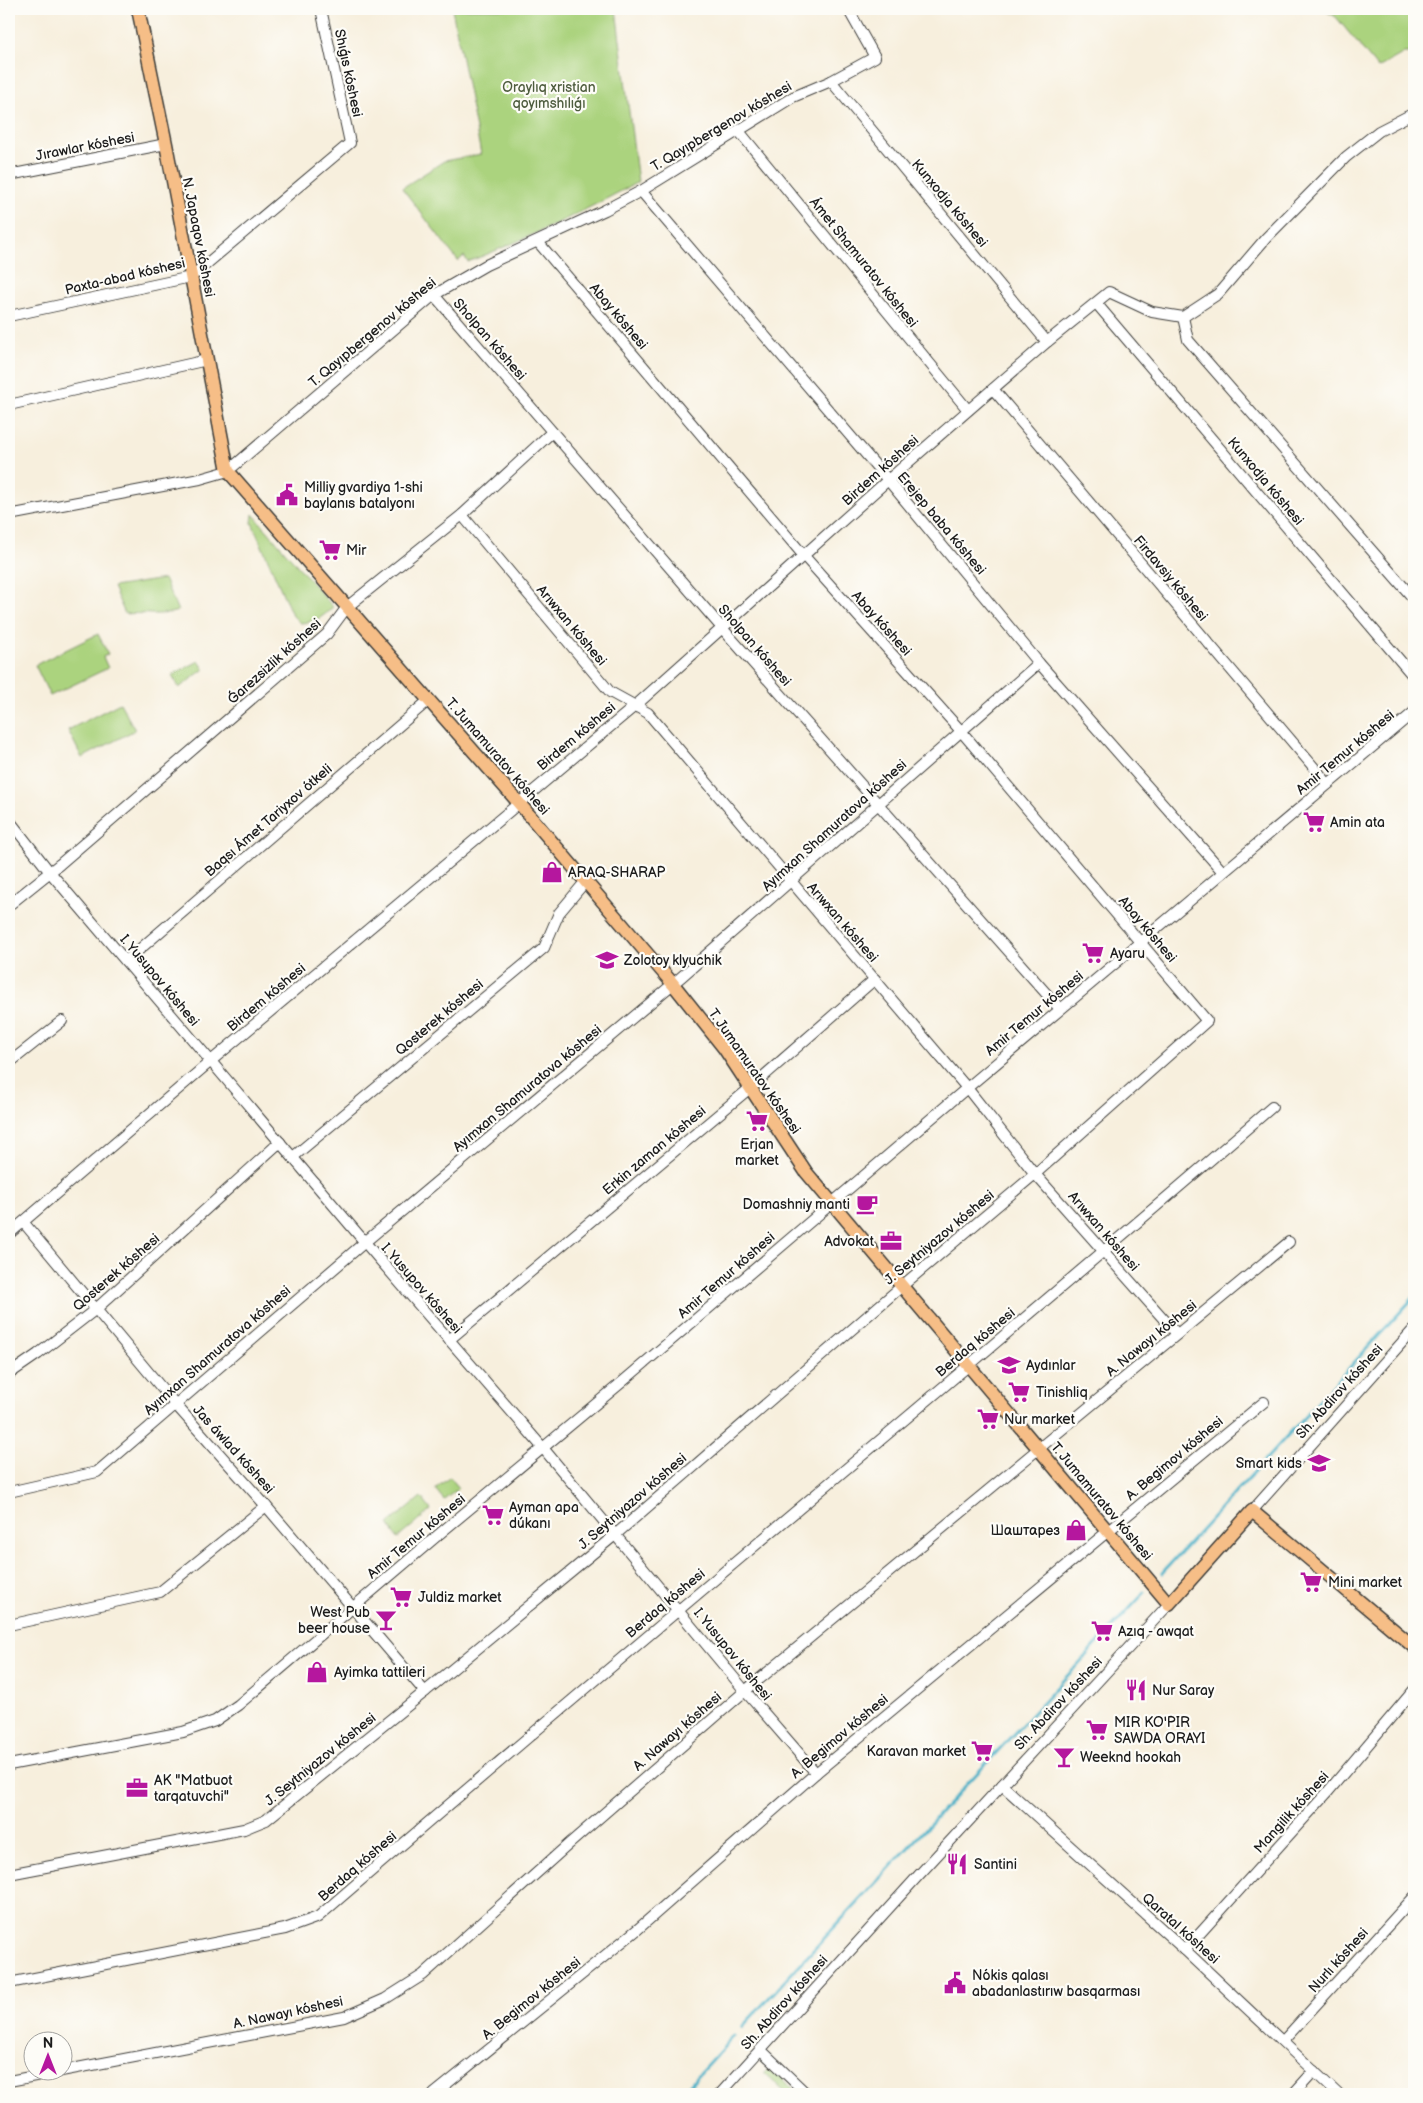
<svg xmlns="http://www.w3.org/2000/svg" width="1423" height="2103" font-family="'Balsamiq Sans',sans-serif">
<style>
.green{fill:#abd37e;stroke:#64784d}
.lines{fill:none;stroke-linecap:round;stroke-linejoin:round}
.stream{stroke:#49b1c8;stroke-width:3}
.minor-casing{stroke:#3d3c39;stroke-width:12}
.major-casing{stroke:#3d3c39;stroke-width:15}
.minor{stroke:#fff;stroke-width:10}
.major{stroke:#f6be87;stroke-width:12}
.labels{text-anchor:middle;stroke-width:4.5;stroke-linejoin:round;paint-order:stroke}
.street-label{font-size:14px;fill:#1c1c1c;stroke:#fdfcf7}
.park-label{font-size:14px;fill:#4e5c3e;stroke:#fdfcf7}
.poi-label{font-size:14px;fill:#1c1c1c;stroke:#fdfcf7;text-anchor:start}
</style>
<rect width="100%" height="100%" fill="#fdfcf7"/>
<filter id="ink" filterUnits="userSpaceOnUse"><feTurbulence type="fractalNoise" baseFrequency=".02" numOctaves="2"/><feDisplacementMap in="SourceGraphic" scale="10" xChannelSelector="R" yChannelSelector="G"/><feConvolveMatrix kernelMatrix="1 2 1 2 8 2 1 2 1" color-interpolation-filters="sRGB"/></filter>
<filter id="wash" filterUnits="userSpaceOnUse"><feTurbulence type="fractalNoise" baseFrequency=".0096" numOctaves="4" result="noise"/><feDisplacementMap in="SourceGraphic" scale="20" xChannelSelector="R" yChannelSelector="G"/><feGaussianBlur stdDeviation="1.12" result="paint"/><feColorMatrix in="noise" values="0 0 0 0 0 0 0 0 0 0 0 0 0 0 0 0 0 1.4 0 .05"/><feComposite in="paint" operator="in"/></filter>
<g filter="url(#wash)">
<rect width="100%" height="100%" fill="#f7efdd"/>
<g class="green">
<path d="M452,9H616L638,182C583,212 526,239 468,262L464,256L458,261L402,188L444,161L481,154Z"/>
<polygon points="1322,9 1414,9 1414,53 1404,53 1378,68 1336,17"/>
<path d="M253,514L333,607C322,618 315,622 300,623L292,615L252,523Z"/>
<path d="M164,579L178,611C160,617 144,612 125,614L113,587Z"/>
<polygon points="98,634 108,654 103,657 108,668 50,696 35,665"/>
<polygon points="199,661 204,669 179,688 172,675"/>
<polygon points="120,703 135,730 82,758 68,730"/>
<polygon points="450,1477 459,1488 444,1500 435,1489"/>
<polygon points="421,1497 431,1510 398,1538 388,1524"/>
<polygon points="770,2067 799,2094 787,2094 764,2073"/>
</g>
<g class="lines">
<g class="stream">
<polyline points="1162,1573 1414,1297"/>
<polyline points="742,2027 1145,1592"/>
<polyline points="681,2094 734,2036"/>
</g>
</g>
</g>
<g filter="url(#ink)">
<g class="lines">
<g class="minor-casing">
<g id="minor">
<polyline points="831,81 1047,342"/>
<polyline points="738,130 968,410"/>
<polyline points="9,175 166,144"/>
<polyline points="641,191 888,480 1039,663 1223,872"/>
<polyline points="434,295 722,628 1060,1009"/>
<polyline points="1096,303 1414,677"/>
<polyline points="9,316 191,277 350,143 321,9"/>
<polyline points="1183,317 1188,340 1414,599"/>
<polyline points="993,389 1328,784"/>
<polyline points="9,405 207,360"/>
<polyline points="9,515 200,479 228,471 434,295 486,265 605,210 641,191 793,97 831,81 875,57 848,9"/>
<polyline points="462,515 610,692 648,713 967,1088 1035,1174 1177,1334"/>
<polyline points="9,820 49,871 380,1260 543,1448 745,1691 816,1773"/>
<polyline points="9,905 60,864 327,634 347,607 462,515 552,432"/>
<polyline points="126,961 429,700"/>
<polyline points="9,1063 62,1021"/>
<polyline points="293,1157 544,948 559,913 585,882"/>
<polyline points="24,1223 175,1404 266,1506 425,1692"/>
<polyline points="9,1234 211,1061 635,706 888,480 1047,342 1109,292 1152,312 1183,317 1218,294 1266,238 1346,157 1379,131 1414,113"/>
<polyline points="449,1340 750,1088 875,979"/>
<polyline points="9,1374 38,1354 96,1309 280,1142"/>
<polyline points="9,1492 97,1472 365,1242 680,978 1039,663"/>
<polyline points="1252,1511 1414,1329"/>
<polyline points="9,1625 160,1592 266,1506"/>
<polyline points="9,1765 183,1732 215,1721 238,1705 444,1530 621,1383 967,1088 1414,712"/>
<polyline points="1002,1785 1185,1950 1338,2094"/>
<polyline points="9,1874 244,1829 266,1820 432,1686 615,1535 902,1286 1035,1174 1207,1021 961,731 804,556 538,242"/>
<polyline points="1185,1950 1326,1794 1414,1690"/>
<path d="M9,1983L285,1929L318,1917C634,1644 957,1379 1272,1107"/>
<polyline points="1283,2041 1414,1897"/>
<polyline points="761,2050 807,2094"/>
<polyline points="9,2081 344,2017 385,1999 423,1975 569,1844 745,1691 1289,1242"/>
<polyline points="434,2094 638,1929 816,1773 1264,1402"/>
<polyline points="720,2094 918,1876 1169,1604"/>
<polyline points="1293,2094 1314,2071"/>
</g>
</g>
<g class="major-casing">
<polyline id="major" points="138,9 166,144 228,471 518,802 673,984 724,1048 806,1172 1169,1604 1252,1511 1414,1647"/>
</g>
<use href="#minor" class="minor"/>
<use href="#major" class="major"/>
</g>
</g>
<defs>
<g id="civic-bare" transform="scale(1.725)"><path d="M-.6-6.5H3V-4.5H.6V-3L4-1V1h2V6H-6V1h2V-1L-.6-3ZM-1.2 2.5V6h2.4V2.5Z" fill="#b5179e" stroke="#fdfcf7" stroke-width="2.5" paint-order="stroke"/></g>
<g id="supermarket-bare" transform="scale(1.725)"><path d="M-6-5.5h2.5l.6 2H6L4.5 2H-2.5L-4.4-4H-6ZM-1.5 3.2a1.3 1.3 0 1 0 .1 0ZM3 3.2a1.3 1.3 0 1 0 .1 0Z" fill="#b5179e" stroke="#fdfcf7" stroke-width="2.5" paint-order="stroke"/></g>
<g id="shop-bare" transform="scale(1.725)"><path d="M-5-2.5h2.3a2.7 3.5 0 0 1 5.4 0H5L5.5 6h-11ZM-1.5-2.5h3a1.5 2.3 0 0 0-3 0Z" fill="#b5179e" stroke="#fdfcf7" stroke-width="2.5" paint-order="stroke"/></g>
<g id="school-bare" transform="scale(1.725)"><path d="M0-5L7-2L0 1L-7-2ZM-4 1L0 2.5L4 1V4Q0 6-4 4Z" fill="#b5179e" stroke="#fdfcf7" stroke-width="2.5" paint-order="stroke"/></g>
<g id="cafe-bare" transform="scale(1.725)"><path d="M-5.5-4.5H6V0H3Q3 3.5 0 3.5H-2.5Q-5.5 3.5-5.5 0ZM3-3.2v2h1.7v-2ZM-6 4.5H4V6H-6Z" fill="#b5179e" stroke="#fdfcf7" stroke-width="2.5" paint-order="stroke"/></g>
<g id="office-bare" transform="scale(1.725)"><path d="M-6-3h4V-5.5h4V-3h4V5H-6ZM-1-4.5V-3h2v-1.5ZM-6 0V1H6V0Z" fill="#b5179e" stroke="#fdfcf7" stroke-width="2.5" paint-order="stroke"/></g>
<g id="bar-bare" transform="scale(1.725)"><path d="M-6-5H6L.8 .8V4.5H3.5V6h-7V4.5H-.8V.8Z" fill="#b5179e" stroke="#fdfcf7" stroke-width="2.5" paint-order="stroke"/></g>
<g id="restaurant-bare" transform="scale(1.725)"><path d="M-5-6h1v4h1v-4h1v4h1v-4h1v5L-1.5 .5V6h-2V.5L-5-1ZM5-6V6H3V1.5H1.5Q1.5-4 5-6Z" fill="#b5179e" stroke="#fdfcf7" stroke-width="2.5" paint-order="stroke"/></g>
</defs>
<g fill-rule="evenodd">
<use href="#civic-bare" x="287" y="495"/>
<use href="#supermarket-bare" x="330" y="550"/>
<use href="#supermarket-bare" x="1314" y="822"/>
<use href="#shop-bare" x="552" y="872"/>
<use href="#supermarket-bare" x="1093" y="953"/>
<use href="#school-bare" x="607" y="960"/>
<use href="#supermarket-bare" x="757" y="1121"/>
<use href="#cafe-bare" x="867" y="1204"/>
<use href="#office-bare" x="891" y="1241"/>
<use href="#school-bare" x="1009" y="1365"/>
<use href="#supermarket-bare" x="1019" y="1392"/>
<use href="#supermarket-bare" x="988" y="1419"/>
<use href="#school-bare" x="1319" y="1463"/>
<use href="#supermarket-bare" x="493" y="1515"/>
<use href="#shop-bare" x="1076" y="1530"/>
<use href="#supermarket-bare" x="1311" y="1582"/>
<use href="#supermarket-bare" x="401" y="1597"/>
<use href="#bar-bare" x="386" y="1620"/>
<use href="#supermarket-bare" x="1102" y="1631"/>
<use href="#shop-bare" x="317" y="1672"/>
<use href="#restaurant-bare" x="1136" y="1690"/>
<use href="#supermarket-bare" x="1097" y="1730"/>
<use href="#supermarket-bare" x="982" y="1751"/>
<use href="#bar-bare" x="1064" y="1757"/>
<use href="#office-bare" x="137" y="1788"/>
<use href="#restaurant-bare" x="957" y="1864"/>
<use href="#civic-bare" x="955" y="1983"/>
</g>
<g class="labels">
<g class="street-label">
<text transform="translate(349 73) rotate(78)" y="5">Shıǵıs kóshesi</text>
<text transform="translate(721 126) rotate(-31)" y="5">T. Qayıpbergenov kóshesi</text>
<text transform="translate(85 146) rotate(-11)" y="5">Jırawlar kóshesi</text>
<text transform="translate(950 203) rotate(50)" y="5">Kunxodja kóshesi</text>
<text transform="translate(199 237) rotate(79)" y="5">N. Japaqov kóshesi</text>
<text transform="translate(864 262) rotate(51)" y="5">Ámet Shamuratov kóshesi</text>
<text transform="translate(125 276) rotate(-13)" y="5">Paxta-abad kóshesi</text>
<text transform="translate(619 316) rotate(50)" y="5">Abay kóshesi</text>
<text transform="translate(372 332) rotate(-40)" y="5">T. Qayıpbergenov kóshesi</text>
<text transform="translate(490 339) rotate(49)" y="5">Sholpan kóshesi</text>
<text transform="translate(880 470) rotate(-42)" y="5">Birdem kóshesi</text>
<text transform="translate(1266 481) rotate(50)" y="5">Kunxodja kóshesi</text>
<text transform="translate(942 523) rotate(50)" y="5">Erejep baba kóshesi</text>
<text transform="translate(1171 578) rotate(50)" y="5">Firdavsiy kóshesi</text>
<text transform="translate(882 623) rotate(48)" y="5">Abay kóshesi</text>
<text transform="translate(572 625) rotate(50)" y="5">Arıwxan kóshesi</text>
<text transform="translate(755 645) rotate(49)" y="5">Sholpan kóshesi</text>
<text transform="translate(274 661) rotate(-42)" y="5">Ǵarezsizlik kóshesi</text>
<text transform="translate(576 736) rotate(-40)" y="5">Birdem kóshesi</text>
<text transform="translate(1345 752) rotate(-40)" y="5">Amir Temur kóshesi</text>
<text transform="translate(498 756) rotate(49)" y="5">T. Jumamuratov kóshesi</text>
<text transform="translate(268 820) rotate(-41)" y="5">Baqsı Ámet Tariyxov ótkeli</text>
<text transform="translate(834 825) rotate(-42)" y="5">Ayımxan Shamuratova kóshesi</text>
<text transform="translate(843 922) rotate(49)" y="5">Arıwxan kóshesi</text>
<text transform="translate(1148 929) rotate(50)" y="5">Abay kóshesi</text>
<text transform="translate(160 980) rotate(50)" y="5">I. Yusupov kóshesi</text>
<text transform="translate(266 997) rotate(-40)" y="5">Birdem kóshesi</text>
<text transform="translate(1034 1013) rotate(-40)" y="5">Amir Temur kóshesi</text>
<text transform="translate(439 1017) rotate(-40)" y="5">Qosterek kóshesi</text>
<text transform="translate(755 1071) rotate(55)" y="5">T. Jumamuratov kóshesi</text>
<text transform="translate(527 1088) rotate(-40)" y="5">Ayımxan Shamuratova kóshesi</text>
<text transform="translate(654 1150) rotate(-40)" y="5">Erkin zaman kóshesi</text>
<text transform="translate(1104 1231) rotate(49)" y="5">Arıwxan kóshesi</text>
<text transform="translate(939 1237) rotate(-40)" y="5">J. Seytniyazov kóshesi</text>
<text transform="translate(116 1272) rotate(-41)" y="5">Qosterek kóshesi</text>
<text transform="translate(726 1275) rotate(-41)" y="5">Amir Temur kóshesi</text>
<text transform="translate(422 1288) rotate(49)" y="5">I. Yusupov kóshesi</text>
<text transform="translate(1151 1338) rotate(-39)" y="5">A. Nawayı kóshesi</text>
<text transform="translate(975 1342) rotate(-40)" y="5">Berdaq kóshesi</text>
<text transform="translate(217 1350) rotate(-41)" y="5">Ayımxan Shamuratova kóshesi</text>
<text transform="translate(1339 1391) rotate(-48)" y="5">Sh. Abdirov kóshesi</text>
<text transform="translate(234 1449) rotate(48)" y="5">Jas áwlad kóshesi</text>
<text transform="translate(1174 1458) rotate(-40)" y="5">A. Begimov kóshesi</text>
<text transform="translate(632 1501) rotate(-41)" y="5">J. Seytniyazov kóshesi</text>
<text transform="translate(1102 1501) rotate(50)" y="5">T. Jumamuratov kóshesi</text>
<text transform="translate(416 1536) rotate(-40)" y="5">Amir Temur kóshesi</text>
<text transform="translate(665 1603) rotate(-40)" y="5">Berdaq kóshesi</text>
<text transform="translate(733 1654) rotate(51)" y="5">I. Yusupov kóshesi</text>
<text transform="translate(1058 1703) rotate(-47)" y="5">Sh. Abdirov kóshesi</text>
<text transform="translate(677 1731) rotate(-41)" y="5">A. Nawayı kóshesi</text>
<text transform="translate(839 1736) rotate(-40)" y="5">A. Begimov kóshesi</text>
<text transform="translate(320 1759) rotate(-39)" y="5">J. Seytniyazov kóshesi</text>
<text transform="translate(1291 1812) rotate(-48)" y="5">Mangilik kóshesi</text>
<text transform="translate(357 1866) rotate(-41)" y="5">Berdaq kóshesi</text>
<text transform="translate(1181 1928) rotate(42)" y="5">Qaratal kóshesi</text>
<text transform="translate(1338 1960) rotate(-48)" y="5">Nurlı kóshesi</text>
<text transform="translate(531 1998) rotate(-39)" y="5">A. Begimov kóshesi</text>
<text transform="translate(784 2002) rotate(-48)" y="5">Sh. Abdirov kóshesi</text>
<text transform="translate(288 2012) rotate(-12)" y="5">A. Nawayı kóshesi</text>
</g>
<g class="park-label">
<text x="549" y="92">Oraylıq xristian<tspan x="549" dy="16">qoyımshılıǵı</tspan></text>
</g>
<g class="poi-label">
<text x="304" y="492">Milliy gvardiya 1-shi<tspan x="304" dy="16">baylanıs batalyonı</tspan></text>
<text x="346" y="555">Mir</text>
<text x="1330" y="827">Amin ata</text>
<text x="568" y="877">ARAQ-SHARAP</text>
<text x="1110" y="958">Ayaru</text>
<text x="624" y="965">Zolotoy klyuchik</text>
<text x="757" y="1149" text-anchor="middle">Erjan<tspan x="757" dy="16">market</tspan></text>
<text x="850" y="1209" text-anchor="end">Domashniy manti</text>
<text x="874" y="1246" text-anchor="end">Advokat</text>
<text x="1026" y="1370">Aydınlar</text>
<text x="1036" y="1397">Tinishliq</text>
<text x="1004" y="1424">Nur market</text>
<text x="1302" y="1468" text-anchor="end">Smart kids</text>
<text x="509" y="1512">Ayman apa<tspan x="509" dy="16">dúkanı</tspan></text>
<text x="1060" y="1535" text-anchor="end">Шаштарез</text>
<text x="1328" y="1587">Mini market</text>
<text x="418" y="1602">Juldiz market</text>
<text x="370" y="1617" text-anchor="end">West Pub<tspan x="370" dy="16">beer house</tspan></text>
<text x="1118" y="1636">Azıq - awqat</text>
<text x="334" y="1677">Ayimka tattileri</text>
<text x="1152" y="1695">Nur Saray</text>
<text x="1114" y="1727">MIR KO'PIR<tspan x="1114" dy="16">SAWDA ORAYI</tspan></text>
<text x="966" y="1756" text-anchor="end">Karavan market</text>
<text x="1080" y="1762">Weeknd hookah</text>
<text x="154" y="1785">AK "Matbuot<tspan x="154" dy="16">tarqatuvchi"</tspan></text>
<text x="974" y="1869">Santini</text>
<text x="972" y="1980">Nókis qalası<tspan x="972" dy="16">abadanlastırıw basqarması</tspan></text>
</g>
</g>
<rect width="1423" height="2103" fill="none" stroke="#fdfcf7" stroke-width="30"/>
<g transform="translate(48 2056)"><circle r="24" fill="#fdfcf7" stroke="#a3a29f"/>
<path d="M0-4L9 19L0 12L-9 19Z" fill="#b5179e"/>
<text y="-8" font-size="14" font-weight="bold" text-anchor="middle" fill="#1c1c1c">N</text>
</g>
</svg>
